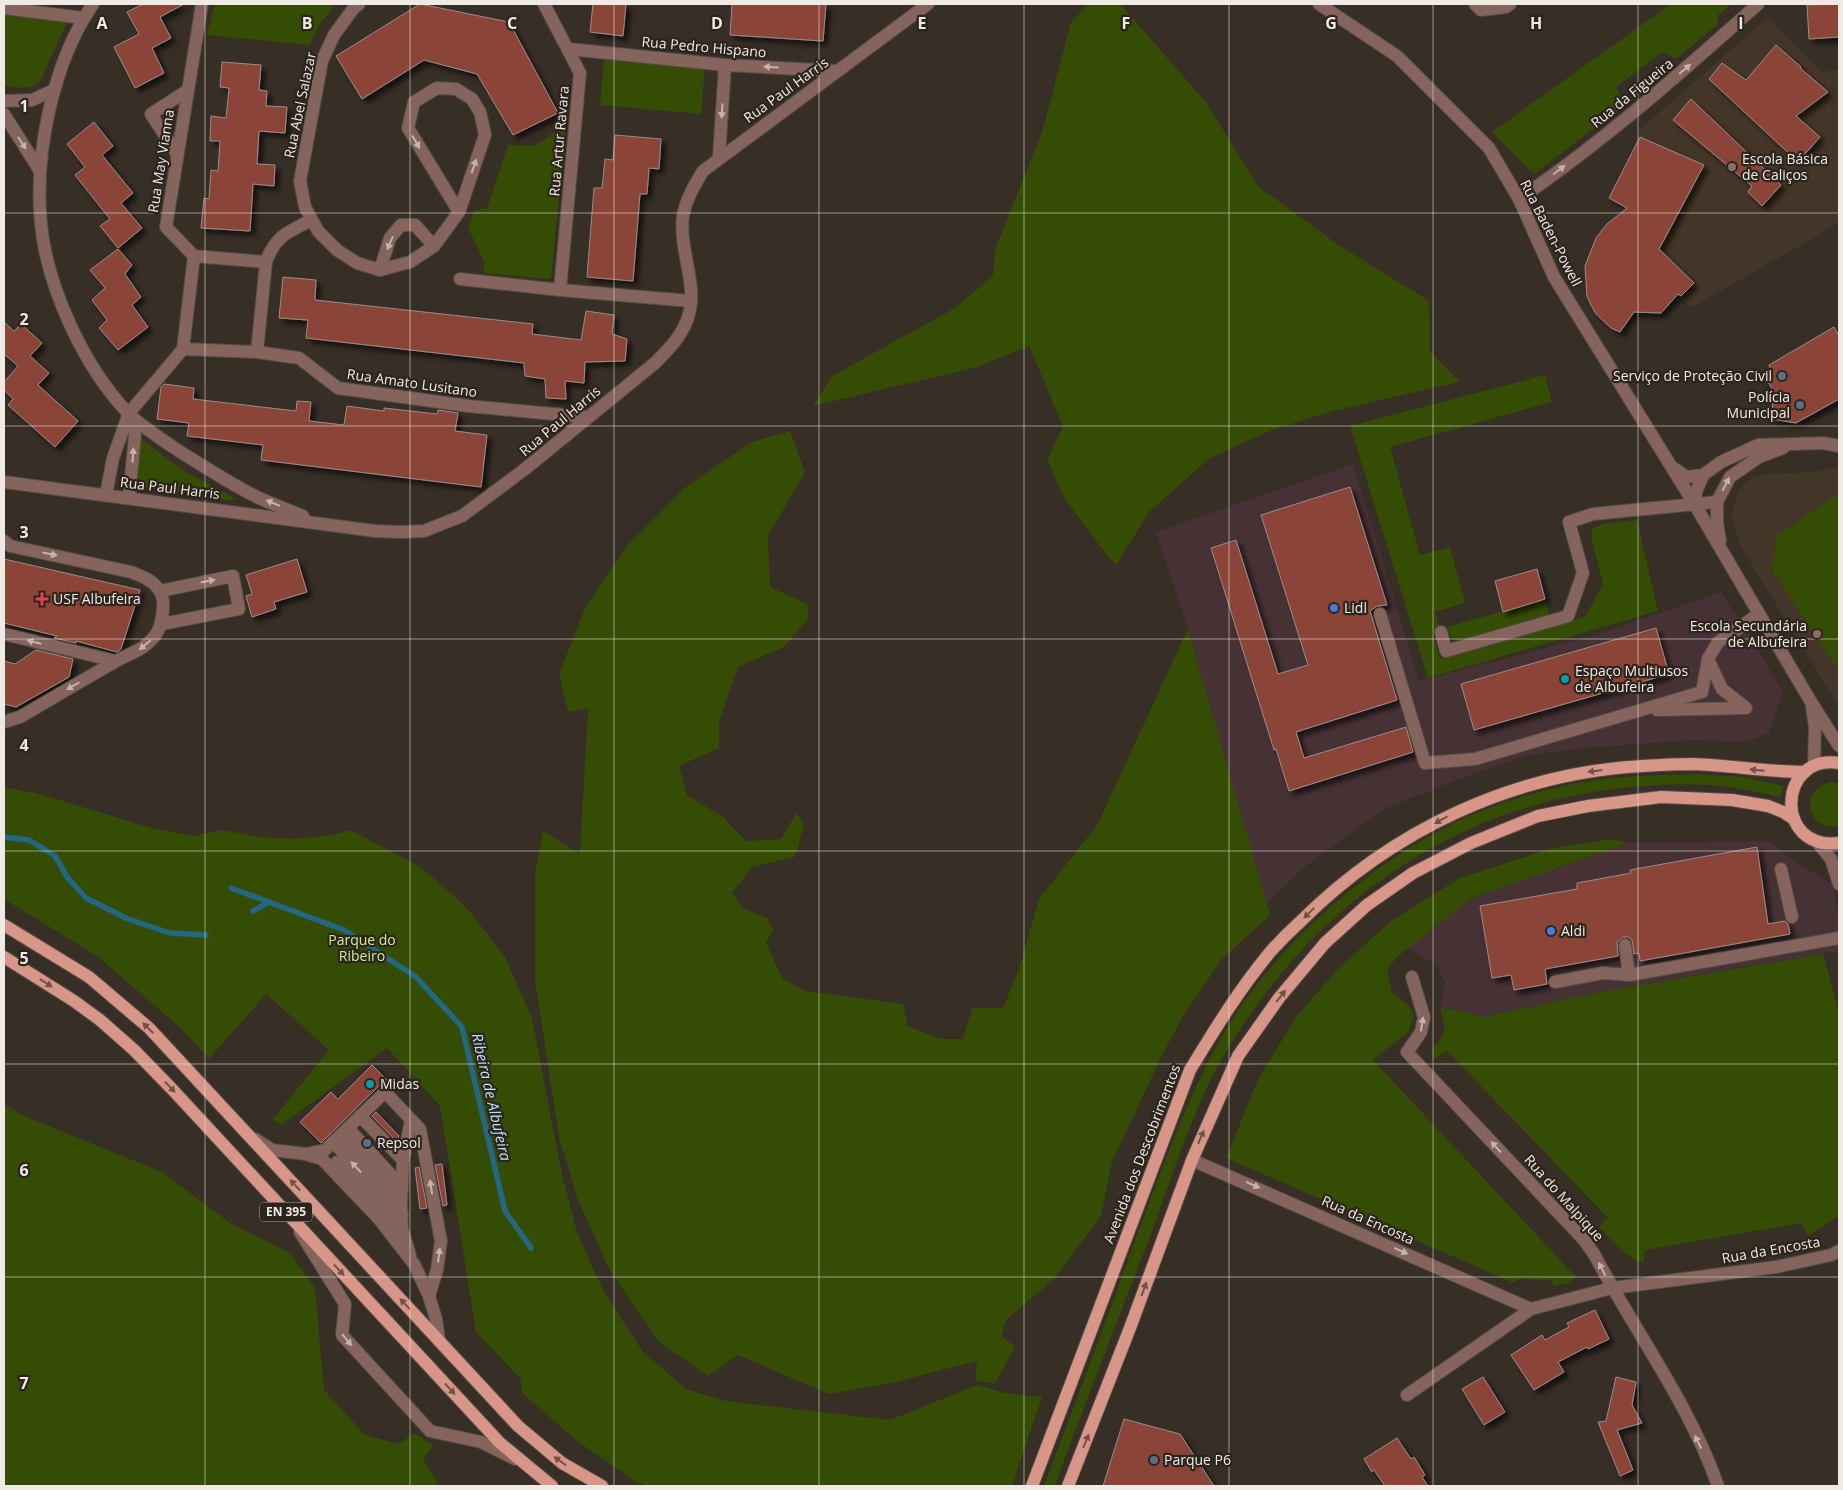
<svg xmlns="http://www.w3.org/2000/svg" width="1843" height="1490" font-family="'Open Sans',sans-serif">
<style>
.commercial{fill:#463135}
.education{fill:#433527}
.green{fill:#344c04}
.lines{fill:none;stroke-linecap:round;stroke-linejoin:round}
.stream{stroke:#236880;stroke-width:5.5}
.building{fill:#8a4539;stroke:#9b8c89;filter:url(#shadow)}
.minor-casing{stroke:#544c44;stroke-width:14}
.major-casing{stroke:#544c44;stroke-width:14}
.minor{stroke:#84645c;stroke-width:12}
.major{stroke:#d79687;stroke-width:12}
.oneway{fill:#c4b4ae}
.oneway2{fill:#715247}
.grid{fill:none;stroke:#efeae4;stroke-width:1;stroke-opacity:0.55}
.education-dot{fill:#8d6e63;stroke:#2d251d;stroke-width:2}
.service-dot{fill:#5c6f8a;stroke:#2d251d;stroke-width:2}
.health-dot{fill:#e0444e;stroke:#2d251d;stroke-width:2}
.shop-dot{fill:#3f7fe0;stroke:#2d251d;stroke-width:2}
.culture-dot{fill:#0f9aa8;stroke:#2d251d;stroke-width:2}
.labels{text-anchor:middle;stroke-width:4.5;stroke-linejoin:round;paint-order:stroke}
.shield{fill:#2d251d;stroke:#b5afa8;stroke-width:1}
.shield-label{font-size:12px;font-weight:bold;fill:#efeae4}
.street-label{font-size:14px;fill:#efeae4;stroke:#2d251d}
.poi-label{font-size:14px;fill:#efeae4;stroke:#2d251d;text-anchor:start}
.park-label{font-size:14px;fill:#c8ef92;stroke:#2d251d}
.water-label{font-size:15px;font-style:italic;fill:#b7e2f4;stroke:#2d251d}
.grid-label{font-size:16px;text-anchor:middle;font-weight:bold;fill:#efeae4;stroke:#2d251d;stroke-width:4.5;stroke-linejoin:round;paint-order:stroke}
</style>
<defs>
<filter id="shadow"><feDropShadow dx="4.5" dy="4.5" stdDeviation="2.5" flood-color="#0009"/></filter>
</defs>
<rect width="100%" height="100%" fill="#372e26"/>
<g class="commercial">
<polygon points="1353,464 1419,681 1593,636 1721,592 1756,645 1783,693 1769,732 1747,742 1693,740 1582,748 1525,756 1477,772 1384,809 1307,865 1265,905 1188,629 1156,532"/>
<polygon points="1769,841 1789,857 1833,885 1839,916 1839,951 1600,992 1483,1017 1463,1011 1440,1008 1445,983 1436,965 1408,948 1472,898 1629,843"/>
</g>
<g class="education">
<polygon points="1768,17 1822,72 1839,69 1839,223 1691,308 1678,294 1635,310 1620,332 1611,328 1596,314 1591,305 1587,296 1585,266 1596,238 1607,224 1615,217 1625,213 1628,208 1609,198 1639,137 1638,131"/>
<polygon points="1831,468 1839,468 1839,707 1741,547 1732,519 1732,511 1738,492 1743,484 1755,477 1767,474 1814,472"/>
</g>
<g class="green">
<polygon points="215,4 336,4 318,26 310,45 207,35"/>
<polygon points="1089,4 1120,4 1205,101 1258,186 1337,244 1429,301 1430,351 1460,382 1333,411 1272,430 1210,458 1149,512 1116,565 1106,554 1065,499 1047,460 1063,426 1029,346 977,367 813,406 832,376 955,308 993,276 995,250 1043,129 1071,22"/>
<polygon points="1671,4 1732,4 1717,16 1718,24 1676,59 1662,52 1616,87 1626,104 1534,174 1492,132"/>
<path d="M4,14L68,21L45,70C40,91 21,90 4,85Z"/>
<polygon points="604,60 705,69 701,114 600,105"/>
<polygon points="566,125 551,279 484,273 484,261 468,228 474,211 487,208 508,145 532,146 541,142"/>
<polygon points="1545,375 1552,402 1390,447 1420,555 1450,547 1465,603 1435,612 1440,629 1432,632 1440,658 1585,617 1603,584 1591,536 1593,528 1603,524 1637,520 1658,611 1428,678 1350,426"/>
<polygon points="790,431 805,472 768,536 770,587 807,604 809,618 784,647 738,667 719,722 719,748 679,766 687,795 723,817 746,841 781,839 797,812 804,826 795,857 752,867 732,893 744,909 767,918 773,930 766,943 782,978 805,991 903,1004 908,1026 940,1039 963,1039 972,1008 1003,1008 1019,969 1039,899 1097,825 1188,629 1270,915 1222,959 1185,1013 1162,1055 1112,1162 1101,1216 1054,1279 1006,1320 1001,1336 1015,1346 995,1384 975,1380 977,1361 892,1383 829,1394 738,1355 708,1376 659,1342 610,1271 578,1200 559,1137 535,980 535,873 543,831 580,854 588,708 568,712 559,674 586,606 627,546 683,489 752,442"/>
<path d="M140,438L181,469L236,499L231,501L147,488C131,478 139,455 140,438Z"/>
<polygon points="1839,493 1839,672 1768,564 1774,561 1776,543 1773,539"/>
<polygon points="1545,599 1550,616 1466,640 1454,640 1449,634 1447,627"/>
<path d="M1697,774L1742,777L1784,786L1780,797C1767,794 1754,791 1741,789C1703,782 1662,784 1623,788C1455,806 1321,900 1232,1042C1194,1102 1174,1173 1149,1239C1128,1293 1107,1348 1086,1402C1076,1430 1064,1458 1055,1486H1044C1075,1404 1106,1321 1136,1238C1162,1170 1185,1102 1221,1038C1271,949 1371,860 1465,818C1494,805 1524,795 1555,788C1601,776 1650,775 1697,774Z"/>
<path d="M1832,782L1839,783V825C1809,835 1796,788 1832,782Z"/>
<polygon points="4,787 36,793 152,828 193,836 223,830 259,837 296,839 331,835 351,830 422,868 467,908 505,957 532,1018 561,1170 577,1233 603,1290 643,1352 686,1389 726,1401 890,1420 977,1385 1005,1393 1042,1397 1012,1486 649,1486 636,1482 577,1441 522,1393 521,1379 476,1332 440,1106 387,1048 281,1125 273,1119 329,1050 266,994 209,1059 183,1030 97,956 4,899"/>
<polygon points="1611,839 1629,843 1472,898 1397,957 1387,970 1392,993 1408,1004 1414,1016 1409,1031 1373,1060 1576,1277 1568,1283 1553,1286 1552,1280 1517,1279 1514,1283 1226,1158 1257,1082 1295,1018 1337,970 1391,921 1460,878 1549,849"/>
<path d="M1823,954L1839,1012V1216L1808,1236L1801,1223L1645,1250L1643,1263C1624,1257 1613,1241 1599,1227L1608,1218L1447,1051L1434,1059L1432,1050C1448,1031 1446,1030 1440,1008L1463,1011L1483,1017L1600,992Z"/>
<polygon points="4,1104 24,1116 162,1172 233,1225 290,1253 315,1288 324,1390 365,1435 399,1444 414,1433 434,1446 423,1459 439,1486 4,1486"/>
</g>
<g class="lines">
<g class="stream">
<polyline points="4,837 29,840 55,856 68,878 86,898 128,919 170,933 206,935"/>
<polyline points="231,888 344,930 416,977 462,1027 505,1211 531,1248"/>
<polyline points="253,911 269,902"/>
</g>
</g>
<g class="building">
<polygon points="143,4 184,4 160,17 171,38 152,48 164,73 135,88 114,47 139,34 127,12"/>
<polygon points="420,4 509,22 558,113 513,135 477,74 424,60 362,99 336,56"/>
<polygon points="593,4 626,4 623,36 590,32"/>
<polygon points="732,4 826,4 823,41 730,35"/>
<polygon points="1839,4 1839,37 1809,39 1807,5"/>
<polygon points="1776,45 1801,67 1800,68 1828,92 1796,116 1820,137 1798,162 1709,79 1722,63 1746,80"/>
<polygon points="222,62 261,65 259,90 267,91 266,106 287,107 285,133 259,131 257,164 275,165 274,186 253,184 250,231 201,228 204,198 209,199 211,170 218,171 220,141 210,141 211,116 226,118 229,88 220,87"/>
<polygon points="1691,99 1781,185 1762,206 1748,192 1752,186 1673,120"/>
<polygon points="94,122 113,146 102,155 133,193 121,203 142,228 118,248 100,226 110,219 75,175 85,167 67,144"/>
<polygon points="615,135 661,139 659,169 649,168 647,194 640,194 633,281 587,277 594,188 602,188 605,159 613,160"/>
<polygon points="1640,137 1704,165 1659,249 1694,283 1681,296 1678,294 1661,313 1634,312 1620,332 1611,328 1596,314 1591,305 1587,296 1585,266 1596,238 1607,224 1627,208 1609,198"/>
<polygon points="118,249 132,265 125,274 141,297 132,305 148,327 118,350 99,328 107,320 92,300 105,288 90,270"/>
<polygon points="283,277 316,280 315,300 533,324 532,334 581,340 586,311 614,315 612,334 627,339 625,361 585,362 584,383 565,381 566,399 546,398 545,379 525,376 524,363 306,338 308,320 279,318"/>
<polygon points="4,322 14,331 21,324 42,343 30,356 49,373 38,385 78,421 55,447 8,405 13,399 4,390 4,382 18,366 4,354"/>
<polygon points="1834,327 1839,336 1839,399 1796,423 1772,419 1773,390 1765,377 1771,372 1769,365"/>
<polygon points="164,384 194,388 193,399 296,411 297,401 311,402 309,421 344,425 347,406 384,411 384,408 437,414 438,410 458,413 455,431 487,435 481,487 261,460 263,445 187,436 189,423 157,419 161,387"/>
<polygon points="1350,487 1387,605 1377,606 1370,611 1397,700 1296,732 1304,758 1406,727 1413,752 1289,791 1276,749 1274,750 1211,548 1236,540 1278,674 1308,665 1261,515"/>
<polygon points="4,559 140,590 121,649 117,652 76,641 76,643 54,638 57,636 4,623"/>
<polygon points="297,559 307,592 274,602 276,609 252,617 246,596 252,594 246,575"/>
<polygon points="1537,569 1545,599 1503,612 1495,581"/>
<polygon points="1656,628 1669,674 1474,730 1461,684"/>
<polygon points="36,650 73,659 69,677 16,707 4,704 4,661 15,664"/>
<polygon points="1757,847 1768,924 1785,921 1788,924 1790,934 1640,961 1639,953 1634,954 1632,940 1628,937 1623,937 1617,942 1618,956 1545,969 1547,984 1514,990 1511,975 1492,978 1480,906 1577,889 1577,883 1631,873 1630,870"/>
<polygon points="372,1065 389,1082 379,1086 321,1143 300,1122 331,1092 338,1099"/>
<polygon points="376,1112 399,1136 396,1141 372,1116"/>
<polygon points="442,1164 447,1205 443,1206 435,1165"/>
<polygon points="419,1167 427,1208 420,1209 415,1168"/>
<polygon points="1595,1310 1609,1339 1588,1349 1587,1347 1558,1362 1564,1372 1534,1390 1511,1355 1542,1335 1545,1340 1569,1327 1567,1323"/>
<polygon points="1483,1377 1505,1412 1484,1425 1462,1389"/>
<polygon points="1616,1377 1636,1382 1632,1405 1642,1423 1617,1430 1633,1470 1620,1476 1598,1422 1606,1421"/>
<polygon points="1124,1419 1180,1434 1214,1486 1103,1486"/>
<polygon points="1397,1438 1411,1459 1414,1457 1425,1475 1422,1477 1428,1486 1385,1486 1374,1470 1372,1472 1364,1459"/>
</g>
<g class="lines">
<g class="minor-casing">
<g id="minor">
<path d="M93,4C53,62 34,154 41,224C47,287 84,367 128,413C142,427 160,438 176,449C203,466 229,483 257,497C272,504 288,510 303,516"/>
<polyline points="359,4 353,9 334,35 322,61 300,181 305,207 318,231 337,250 357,263 380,270 410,262 434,246 459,212 485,135 480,112 472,99 456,89 437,88 414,102 408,128 459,212"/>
<polyline points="544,4 580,73 560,290"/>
<polyline points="1319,4 1397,56 1489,148 1519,199 1554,277 1695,505 1811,702 1839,746"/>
<polyline points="1475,4 1481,10 1506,7 1510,4"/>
<polyline points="4,8 83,18"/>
<polyline points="569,49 725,65 837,71"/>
<polyline points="4,101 32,100 54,90"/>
<polyline points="4,114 40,171"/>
<polyline points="177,154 151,114 188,90"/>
<polyline points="719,157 725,65"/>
<path d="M1519,199C1604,141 1682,72 1758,4"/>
<polyline points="194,256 266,262 257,352"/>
<path d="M266,262C275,236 289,231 312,220"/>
<polyline points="380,270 390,238 401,225 415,225 434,246"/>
<polyline points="460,279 560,290 691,301"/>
<polyline points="183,349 257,352 299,358 338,388 468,406 587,417"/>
<polyline points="129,413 135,435 129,498"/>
<polyline points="1675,469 1687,477 1703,475 1721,462 1758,445 1823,443 1839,446"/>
<path d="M4,482L375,531L402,532L424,531L462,516L525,469L655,363C666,352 677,341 684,327C703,291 678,254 683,216C686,199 694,186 703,171L928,4"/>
<polyline points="106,495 113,458 129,413 183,349 194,256 166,227 202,4"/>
<polyline points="1695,505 1696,492 1703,475"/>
<path d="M4,541L10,546L131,572C141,576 153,580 159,590C167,600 162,628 154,637C143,651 127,654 113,663C81,681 51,699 20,717L4,722"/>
<polyline points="1720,541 1717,522 1717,502 1730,477 1759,457 1783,448"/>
<polyline points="160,591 233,576 239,609 162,624"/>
<polyline points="1380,614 1425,763 1475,759 1702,692 1708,659 1718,642 1759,614"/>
<polyline points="1441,632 1446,651 1568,616 1583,573 1569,522 1593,514 1717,502"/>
<polyline points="4,634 115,661"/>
<polyline points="1812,707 1815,727 1814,766"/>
<polyline points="1657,710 1746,708 1722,689 1708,659"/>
<polyline points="1817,842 1831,859 1839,884"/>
<polyline points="1781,869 1792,917"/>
<polyline points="1625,945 1629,975"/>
<path d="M1412,977L1424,1017L1421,1032L1407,1052L1584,1240L1594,1254C1634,1330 1690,1405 1718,1486"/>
<polyline points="1555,982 1603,973 1629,975 1839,938"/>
<polyline points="360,1116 403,1160 402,1187"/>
<polyline points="348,1128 402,1187 401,1201"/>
<polyline points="341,1135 401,1201 402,1229"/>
<polyline points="255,1139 272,1150 306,1154 325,1150 385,1092 420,1129 441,1241 437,1270 429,1296 436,1319 439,1340"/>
<polyline points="333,1142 402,1215"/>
<polyline points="308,1155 322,1159 379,1219 414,1264 429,1296"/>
<polyline points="403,1160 411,1120"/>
<polyline points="1192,1160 1531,1309"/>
<polyline points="337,1162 402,1229 410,1255"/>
<polyline points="300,1232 345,1304 342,1335 430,1431 481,1442 515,1459"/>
<polyline points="1407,1395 1531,1309 1612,1288 1776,1267 1831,1255 1839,1251"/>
</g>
</g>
<g class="major-casing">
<g id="major">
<path d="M1839,763C1778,753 1773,851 1839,843"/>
<polyline points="4,925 89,977 149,1028 518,1426 562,1463 602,1486"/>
<polyline points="4,957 74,1001 100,1020 134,1050 171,1088 500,1443 552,1486"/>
<path d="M1032,1486L1190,1070C1215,1029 1240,988 1271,951C1280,941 1290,931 1300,922C1392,830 1513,773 1643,766C1659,765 1676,764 1692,764C1730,765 1767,772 1805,772"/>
<polyline points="1068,1486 1130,1328 1192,1160 1238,1056 1279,998 1325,943 1367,905 1413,873 1471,843 1538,816 1588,806 1661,797 1732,800 1768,806 1783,812 1794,819"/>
</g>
</g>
<use href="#minor" class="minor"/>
<use href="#major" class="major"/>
</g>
<defs><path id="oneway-solid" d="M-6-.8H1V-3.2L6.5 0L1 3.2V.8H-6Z" transform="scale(1.25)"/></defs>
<g class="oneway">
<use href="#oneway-solid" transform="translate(771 67) rotate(-177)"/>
<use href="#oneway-solid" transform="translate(1685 69) rotate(-40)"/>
<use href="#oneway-solid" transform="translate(722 111) rotate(94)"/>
<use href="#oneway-solid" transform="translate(416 142) rotate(59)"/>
<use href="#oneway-solid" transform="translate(22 143) rotate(57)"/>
<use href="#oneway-solid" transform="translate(474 166) rotate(-71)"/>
<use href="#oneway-solid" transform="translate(1559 170) rotate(-37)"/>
<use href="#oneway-solid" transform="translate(390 243) rotate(113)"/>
<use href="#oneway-solid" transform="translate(133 455) rotate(-86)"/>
<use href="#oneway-solid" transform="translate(1726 484) rotate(-63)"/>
<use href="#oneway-solid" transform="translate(273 503) rotate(-158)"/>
<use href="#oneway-solid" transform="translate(50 554) rotate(12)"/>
<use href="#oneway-solid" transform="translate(208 581) rotate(-11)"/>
<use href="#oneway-solid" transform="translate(34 642) rotate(-166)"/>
<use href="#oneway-solid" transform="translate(145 645) rotate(140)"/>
<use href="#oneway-solid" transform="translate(73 686) rotate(150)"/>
<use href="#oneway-solid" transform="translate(1422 1024) rotate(-81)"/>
<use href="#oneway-solid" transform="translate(1496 1147) rotate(-133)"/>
<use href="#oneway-solid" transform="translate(356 1167) rotate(-133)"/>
<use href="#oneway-solid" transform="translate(1253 1185) rotate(24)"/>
<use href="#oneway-solid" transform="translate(431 1187) rotate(-99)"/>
<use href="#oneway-solid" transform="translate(1401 1251) rotate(24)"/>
<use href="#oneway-solid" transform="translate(439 1255) rotate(-83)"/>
<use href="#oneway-solid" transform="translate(1602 1269) rotate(-118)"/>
<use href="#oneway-solid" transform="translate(347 1340) rotate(50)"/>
<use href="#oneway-solid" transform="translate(1698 1442) rotate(-116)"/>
</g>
<g class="oneway2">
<use href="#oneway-solid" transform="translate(1757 770) rotate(-175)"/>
<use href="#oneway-solid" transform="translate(1595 771) rotate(173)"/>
<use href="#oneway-solid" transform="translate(1441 820) rotate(151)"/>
<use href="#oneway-solid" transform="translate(1309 913) rotate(135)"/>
<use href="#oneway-solid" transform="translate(46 983) rotate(33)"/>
<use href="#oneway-solid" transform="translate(1281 996) rotate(-52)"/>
<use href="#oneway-solid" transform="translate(148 1028) rotate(-136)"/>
<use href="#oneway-solid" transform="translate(170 1087) rotate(46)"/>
<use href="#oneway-solid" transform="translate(1201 1137) rotate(-67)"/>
<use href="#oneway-solid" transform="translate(295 1185) rotate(-133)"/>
<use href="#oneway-solid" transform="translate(339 1270) rotate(47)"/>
<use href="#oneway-solid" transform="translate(1144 1289) rotate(-70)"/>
<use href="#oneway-solid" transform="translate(405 1304) rotate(-133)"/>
<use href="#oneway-solid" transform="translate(450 1389) rotate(47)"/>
<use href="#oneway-solid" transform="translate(1086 1441) rotate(-68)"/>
<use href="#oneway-solid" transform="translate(560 1461) rotate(-144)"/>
</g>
<path class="grid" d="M205,4V1486M410,4V1486M614,4V1486M819,4V1486M1024,4V1486M1229,4V1486M1433,4V1486M1638,4V1486M4,213H1839M4,426H1839M4,639H1839M4,851H1839M4,1064H1839M4,1277H1839"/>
<g class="education-dot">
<circle cx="1732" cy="167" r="5"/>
<circle cx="1817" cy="634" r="5"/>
</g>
<g class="service-dot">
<circle cx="1782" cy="376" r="5"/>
<circle cx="1800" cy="405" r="5"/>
<circle cx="367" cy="1143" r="5"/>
<circle cx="1154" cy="1460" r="5"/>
</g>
<path class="health-dot" d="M39.5 591.5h5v5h5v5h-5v5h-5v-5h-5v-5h5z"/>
<g class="shop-dot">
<circle cx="1334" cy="608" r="5"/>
<circle cx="1551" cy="931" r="5"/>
</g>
<g class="culture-dot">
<circle cx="1565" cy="679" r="5"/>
<circle cx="370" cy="1084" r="5"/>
</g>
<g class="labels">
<rect class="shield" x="260" y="1202.5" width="52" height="19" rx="4"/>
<g class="shield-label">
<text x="286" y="1216">EN 395</text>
</g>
<g class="street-label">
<text transform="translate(704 47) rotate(5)" y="5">Rua Pedro Hispano</text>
<text transform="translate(786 90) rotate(-36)" y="5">Rua Paul Harris</text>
<text transform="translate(1632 93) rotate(-39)" y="5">Rua da Figueira</text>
<text transform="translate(300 105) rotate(-78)" y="5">Rua Abel Salazar</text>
<text transform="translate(559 141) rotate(-85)" y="5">Rua Artur Ravara</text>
<text transform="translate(161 161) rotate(-81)" y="5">Rua May Vianna</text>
<text transform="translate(1551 233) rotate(63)" y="5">Rua Baden-Powell</text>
<text transform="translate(412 383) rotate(8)" y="5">Rua Amato Lusitano</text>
<text transform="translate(560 421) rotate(-40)" y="5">Rua Paul Harris</text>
<text transform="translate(170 488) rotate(7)" y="5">Rua Paul Harris</text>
<text transform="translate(1142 1154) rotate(-69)" y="5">Avenida dos Descobrimentos</text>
<text transform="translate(1564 1198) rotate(48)" y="5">Rua do Malpique</text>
<text transform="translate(1368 1220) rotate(24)" y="5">Rua da Encosta</text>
<text transform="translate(1771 1250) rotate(-10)" y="5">Rua da Encosta</text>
</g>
<g class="poi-label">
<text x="1742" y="164">Escola Básica<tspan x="1742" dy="16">de Caliços</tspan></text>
<text x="1772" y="381" text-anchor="end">Serviço de Proteção Civil</text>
<text x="1790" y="402" text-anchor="end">Polícia<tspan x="1790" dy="16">Municipal</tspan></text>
<text x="53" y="604">USF Albufeira</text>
<text x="1344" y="613">Lidl</text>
<text x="1807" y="631" text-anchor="end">Escola Secundária<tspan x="1807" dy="16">de Albufeira</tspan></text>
<text x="1575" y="676">Espaço Multiusos<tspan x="1575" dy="16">de Albufeira</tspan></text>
<text x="1561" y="936">Aldi</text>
<text x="380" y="1089">Midas</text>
<text x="377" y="1148">Repsol</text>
<text x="1164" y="1465">Parque P6</text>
</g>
<g class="park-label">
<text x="362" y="945">Parque do<tspan x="362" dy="16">Ribeiro</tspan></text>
</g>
<g class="water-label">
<text transform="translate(491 1097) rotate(77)" y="5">Ribeira de Albufeira</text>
</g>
</g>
<g class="grid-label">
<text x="102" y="29">A</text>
<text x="307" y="29">B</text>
<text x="512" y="29">C</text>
<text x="717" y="29">D</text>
<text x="922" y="29">E</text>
<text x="1126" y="29">F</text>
<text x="1331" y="29">G</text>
<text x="1536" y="29">H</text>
<text x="1741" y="29">I</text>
<text x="24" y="112">1</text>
<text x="24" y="325">2</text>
<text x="24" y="538">3</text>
<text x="24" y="751">4</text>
<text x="24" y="964">5</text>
<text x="24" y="1176">6</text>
<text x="24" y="1389">7</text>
</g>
<rect width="1843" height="1490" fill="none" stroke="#efeae4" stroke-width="10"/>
</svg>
